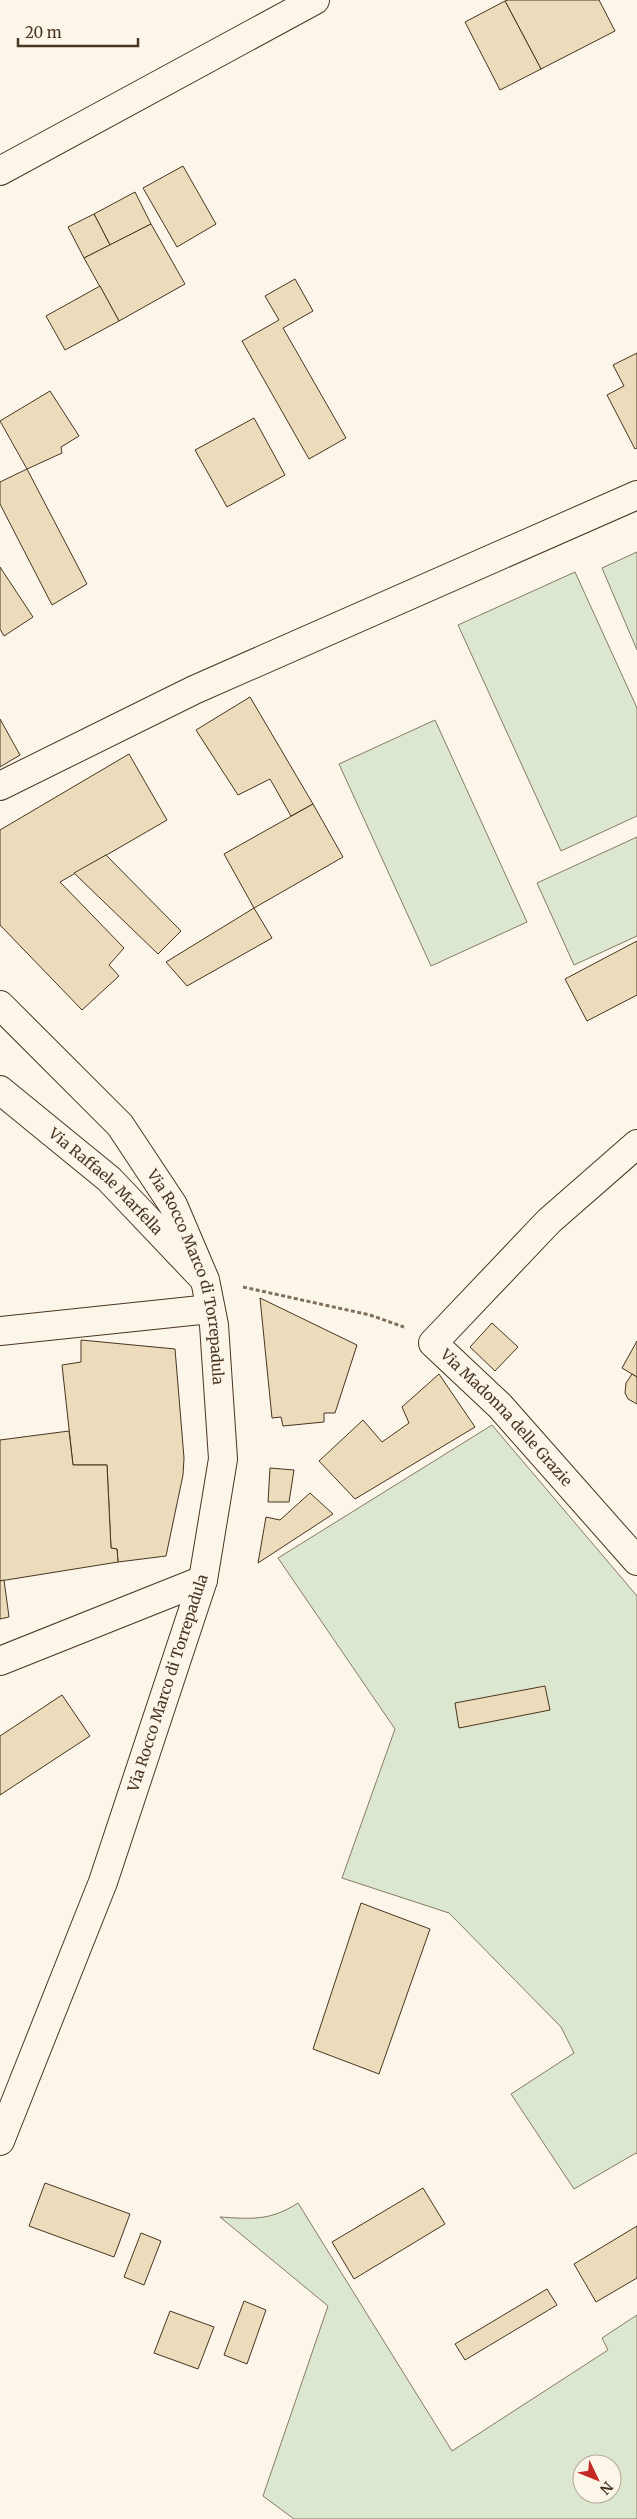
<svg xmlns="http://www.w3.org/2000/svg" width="637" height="2519" font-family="Merriweather,serif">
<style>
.green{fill:#dce7d0;stroke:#887966;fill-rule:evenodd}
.building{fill:#ecdcbc;stroke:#4a3520}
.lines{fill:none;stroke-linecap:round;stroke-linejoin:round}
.minor-casing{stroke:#4a3520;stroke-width:30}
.major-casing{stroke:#4a3520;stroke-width:30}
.path{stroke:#7f6f5c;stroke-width:3;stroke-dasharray:4 2.5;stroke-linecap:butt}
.minor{stroke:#fbf6e9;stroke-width:28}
.major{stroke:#fbf6e9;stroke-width:28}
.labels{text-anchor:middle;stroke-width:4;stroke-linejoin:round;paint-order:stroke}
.street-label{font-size:15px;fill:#4a3520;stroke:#fbf6e9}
</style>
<rect width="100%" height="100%" fill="#fbf6e9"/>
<g class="green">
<polygon points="637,552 637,650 602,568"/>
<polygon points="575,572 637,708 637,816 561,851 458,625"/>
<polygon points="435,720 527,922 431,966 339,764"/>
<polygon points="637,837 637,936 574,965 537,883"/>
<polygon points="492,1425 637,1596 637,2154 636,2153 574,2189 511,2094 574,2053 561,2027 449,1913 342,1878 395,1729 278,1558"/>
<path d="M298,2203L452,2451L608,2350L602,2338L637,2315V2519H294L263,2496L328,2306L220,2217C252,2219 270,2221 298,2203ZM582,2464H612V2494H582Z"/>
</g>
<g class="building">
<polygon points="508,0 599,0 615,31 541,69 505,1"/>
<polygon points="505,1 541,69 500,90 465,22"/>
<polygon points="183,166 216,224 177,247 143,188"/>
<polygon points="135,192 151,224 110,245 94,214"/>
<polygon points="94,214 110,245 84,258 68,227"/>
<polygon points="151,224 185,284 119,321 84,258"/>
<polygon points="295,279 313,311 283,328 346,438 309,459 242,341 279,320 265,296"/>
<polygon points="100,286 119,321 65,350 46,316"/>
<polygon points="637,353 637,448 635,449 607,395 624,386 613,365"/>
<polygon points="50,391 79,436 61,447 62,453 27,469 0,421"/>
<polygon points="254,418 285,475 227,507 195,450"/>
<polygon points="27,469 87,584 52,605 0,504 0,482"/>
<polygon points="0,567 33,617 4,636 0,629"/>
<polygon points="250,697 313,804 291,816 270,779 238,795 196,730"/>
<polygon points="0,719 20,755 0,767"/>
<polygon points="129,754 167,820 60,882 124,948 109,965 119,976 82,1010 0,925 0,830"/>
<polygon points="313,804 343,857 254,908 224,854"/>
<polygon points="106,855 181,931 158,954 74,873"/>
<polygon points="254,908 272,938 187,986 166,962"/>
<polygon points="637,941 637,995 587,1021 565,979"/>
<polygon points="260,1298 357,1345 335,1413 324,1413 324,1422 283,1426 281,1417 272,1418"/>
<polygon points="492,1323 518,1347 495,1371 470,1347"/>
<polygon points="81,1340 175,1349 184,1458 183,1475 166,1556 118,1562 117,1549 111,1548 107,1465 73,1465 62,1365 81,1362"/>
<polygon points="637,1341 637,1377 622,1368"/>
<polygon points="439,1374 475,1427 355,1499 319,1461 363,1420 382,1442 409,1423 402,1407"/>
<polygon points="632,1374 637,1377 637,1404 628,1399 625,1393 626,1383"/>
<polygon points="69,1431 73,1465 107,1465 111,1548 117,1549 118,1562 0,1581 0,1440"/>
<polygon points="270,1468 294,1470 289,1502 268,1502"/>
<polygon points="310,1493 333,1514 258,1563 266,1517 280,1520"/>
<polygon points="4,1580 9,1617 0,1619 0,1581"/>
<polygon points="545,1686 550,1710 459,1728 455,1703"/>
<polygon points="62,1695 90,1736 0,1795 0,1736"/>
<polygon points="361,1903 430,1929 379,2074 313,2049"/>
<polygon points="45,2183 130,2214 114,2257 29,2226"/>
<polygon points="423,2188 445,2224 354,2279 332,2242"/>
<polygon points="637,2226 637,2278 596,2302 574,2264"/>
<polygon points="141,2233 161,2241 144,2285 124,2277"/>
<polygon points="547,2289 557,2305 465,2360 455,2344"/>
<polygon points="244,2301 266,2310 247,2364 224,2355"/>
<polygon points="170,2311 214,2327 198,2369 154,2353"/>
</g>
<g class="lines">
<g class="minor-casing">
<g id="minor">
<polyline points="0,171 315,0"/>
<polyline points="0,786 194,690 637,495"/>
<path id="s1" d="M0,1090L109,1179L204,1279"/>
<path id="s2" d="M637,1144L549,1221L433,1343L500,1406L637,1561"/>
<polyline points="0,1331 210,1309"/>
<polyline points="0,1661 203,1580"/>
</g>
</g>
<g class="major-casing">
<g id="major">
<path id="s3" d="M0,1005L120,1125L173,1205L205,1280L214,1325L223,1459L203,1580L103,1882L0,2141"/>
</g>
</g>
<polyline class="path" points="243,1287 370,1315 404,1327"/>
<use href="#minor" class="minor"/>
<use href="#major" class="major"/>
</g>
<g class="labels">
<g class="street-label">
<text dy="5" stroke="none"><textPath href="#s1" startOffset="140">Via Raffaele Marfella</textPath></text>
<text dy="5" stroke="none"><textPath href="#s3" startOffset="339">Via Rocco Marco di Torrepadula</textPath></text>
<text dy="5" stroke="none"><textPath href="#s2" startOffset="390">Via Madonna delle Grazie</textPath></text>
<text transform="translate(168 1683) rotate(-72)" y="5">Via Rocco Marco di Torrepadula</text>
</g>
</g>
<g transform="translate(597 2479) rotate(133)"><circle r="24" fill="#fbf6e9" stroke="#b4a999"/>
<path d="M0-4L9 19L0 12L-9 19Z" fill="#c62828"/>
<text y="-8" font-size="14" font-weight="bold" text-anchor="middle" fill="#4a3520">N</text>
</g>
<path d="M18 38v8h120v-8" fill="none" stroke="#4a3520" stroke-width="2.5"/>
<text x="25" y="38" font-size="15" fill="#4a3520" stroke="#fbf6e9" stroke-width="4" paint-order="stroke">20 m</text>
</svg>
